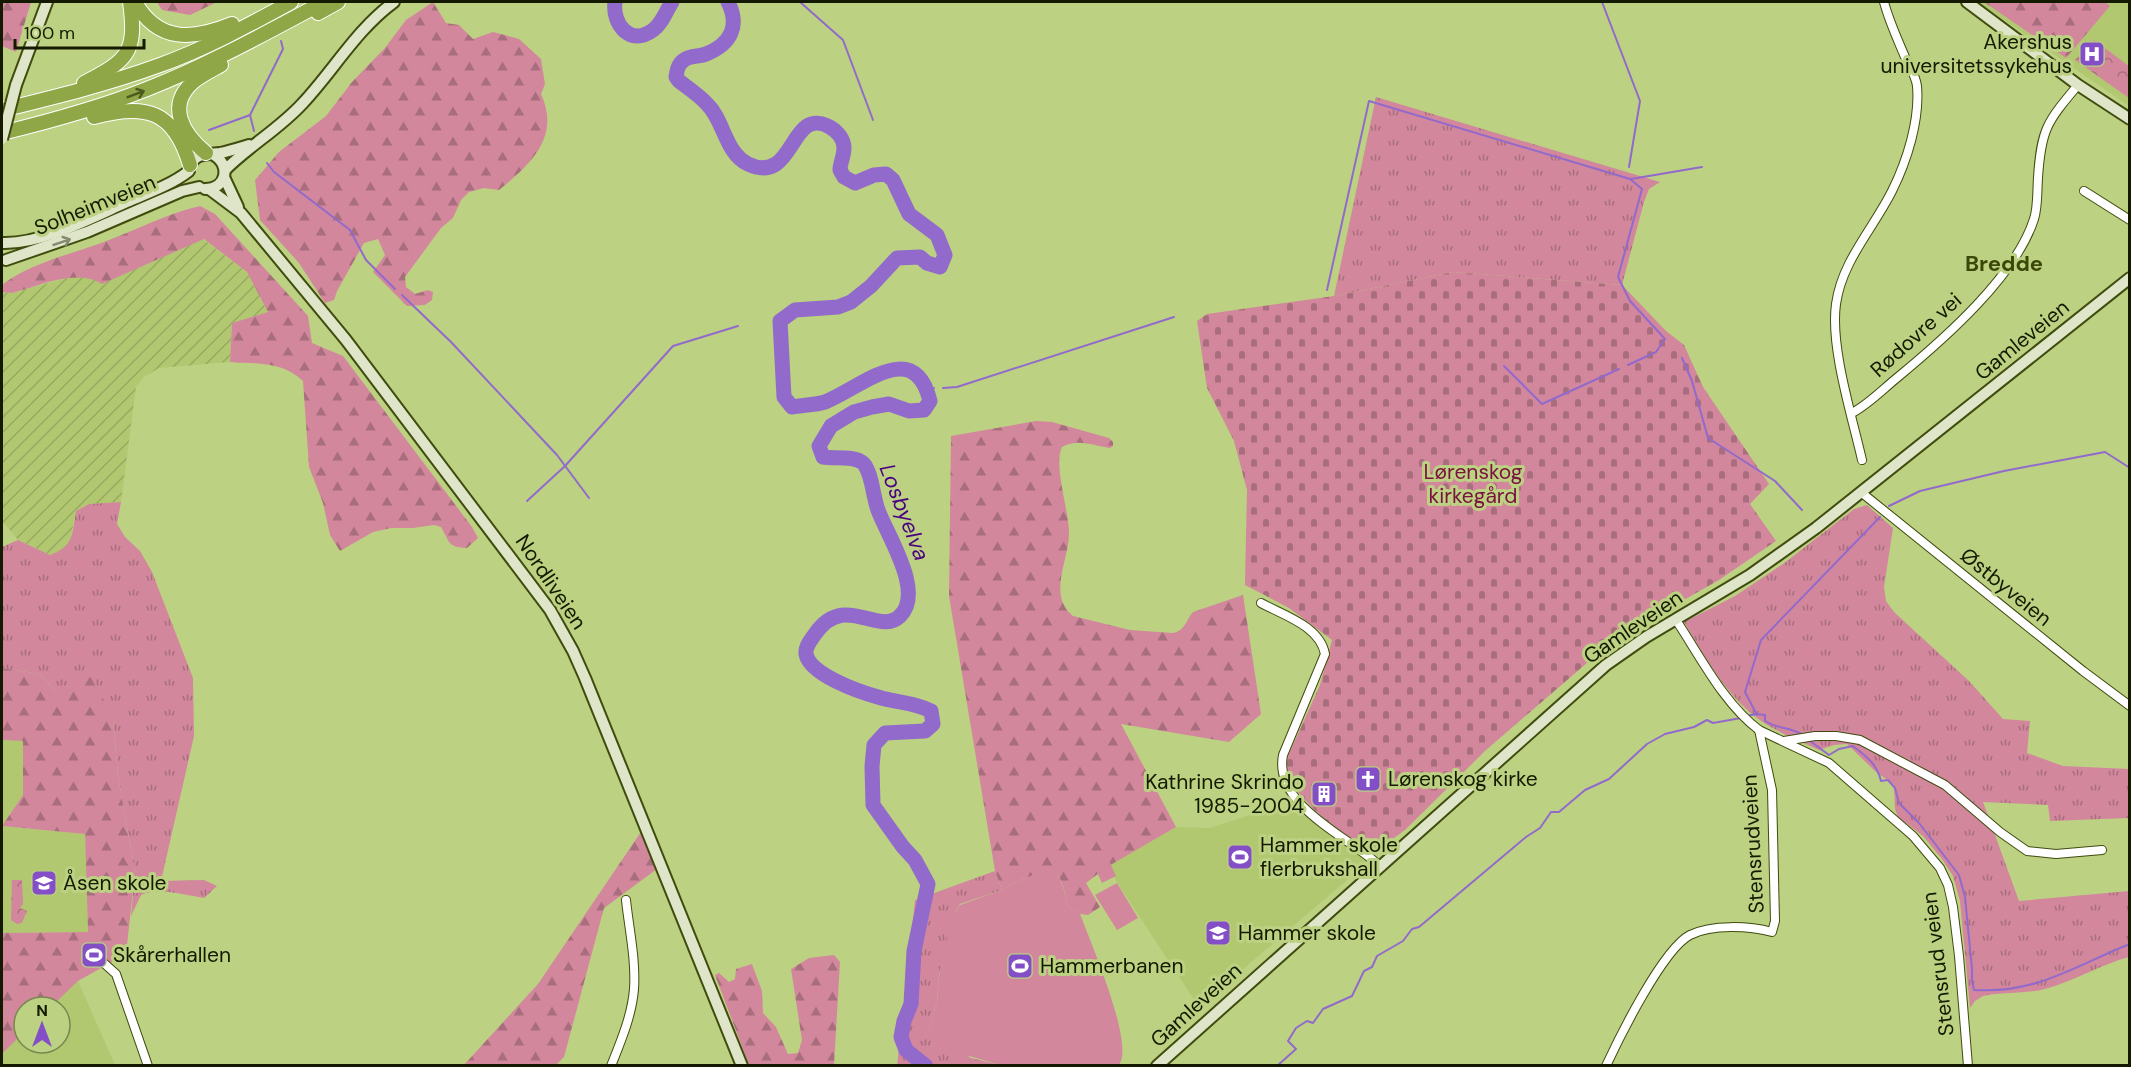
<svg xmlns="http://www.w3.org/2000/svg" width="2131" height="1067" font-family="'DM Sans',sans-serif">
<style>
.built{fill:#b1c871}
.industrial{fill:url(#industrial-furrows)}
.grass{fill:url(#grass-tufts)}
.forest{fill:url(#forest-firs)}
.cemetery{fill:url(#cemetery-stones)}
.park{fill:url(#park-crowns)}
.pitch{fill:#d2879c}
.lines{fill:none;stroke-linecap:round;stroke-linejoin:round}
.stream{stroke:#926acc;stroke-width:2}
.river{stroke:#926acc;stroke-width:15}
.street-casing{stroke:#3f4c0e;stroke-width:10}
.secondary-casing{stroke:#3f4c0e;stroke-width:14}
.highway-casing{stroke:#fff;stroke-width:16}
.street{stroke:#fff;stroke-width:8}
.secondary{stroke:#dee5c8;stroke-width:10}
.highway{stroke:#90a747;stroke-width:14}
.secondary-bridge-casing{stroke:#3f4c0e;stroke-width:14;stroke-linecap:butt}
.secondary-bridge{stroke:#dee5c8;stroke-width:10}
.oneway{stroke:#4c5920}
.oneway2{stroke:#838a6e}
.labels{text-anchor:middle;stroke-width:6;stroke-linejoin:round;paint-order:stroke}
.poi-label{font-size:21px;fill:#141a00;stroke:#bcd182;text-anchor:start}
.street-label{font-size:21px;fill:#141a00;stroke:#bcd182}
.park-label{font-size:21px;fill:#7a113f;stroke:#bcd182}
.neighbourhood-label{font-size:22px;font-weight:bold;fill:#3b4808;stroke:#bcd182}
.water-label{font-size:22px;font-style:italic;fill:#4a0282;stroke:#bcd182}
</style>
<defs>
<pattern id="industrial-furrows" width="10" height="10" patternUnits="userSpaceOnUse" patternTransform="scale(1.5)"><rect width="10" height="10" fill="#b1c871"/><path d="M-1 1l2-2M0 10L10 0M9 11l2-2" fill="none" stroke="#97ab60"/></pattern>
<pattern id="grass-tufts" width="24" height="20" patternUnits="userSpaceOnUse" patternTransform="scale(1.5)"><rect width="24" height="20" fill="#d2879c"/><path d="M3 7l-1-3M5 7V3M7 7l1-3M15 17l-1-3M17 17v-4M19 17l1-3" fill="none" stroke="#a96e7d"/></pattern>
<pattern id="forest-firs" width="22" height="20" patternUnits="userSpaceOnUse" patternTransform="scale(1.5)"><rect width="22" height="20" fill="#d2879c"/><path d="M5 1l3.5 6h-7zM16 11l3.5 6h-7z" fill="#a96e7d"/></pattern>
<pattern id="cemetery-stones" width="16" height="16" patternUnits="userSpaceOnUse" patternTransform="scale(1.5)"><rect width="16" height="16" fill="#d2879c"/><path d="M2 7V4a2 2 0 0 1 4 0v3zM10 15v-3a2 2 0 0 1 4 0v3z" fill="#a96e7d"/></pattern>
<pattern id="park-crowns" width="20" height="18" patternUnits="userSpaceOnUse" patternTransform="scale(1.5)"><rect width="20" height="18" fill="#d2879c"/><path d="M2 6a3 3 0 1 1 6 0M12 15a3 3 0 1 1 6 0" fill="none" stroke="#a96e7d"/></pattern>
</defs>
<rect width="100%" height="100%" fill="#bcd182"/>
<g class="built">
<polygon points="1978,2 2129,2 2129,106"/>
<polygon points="2,740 23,741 23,795 2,826"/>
<polygon points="1276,810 1301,810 1368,862 1200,1006 1193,998 1107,867 1176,827 1210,828 1250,815"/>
<polygon points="2,826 85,834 88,932 2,933"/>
<polygon points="78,981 115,1065 2,1066 2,1054 24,1032 24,1043 60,1043 60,1007 51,1007"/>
</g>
<polygon class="industrial" points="203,239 247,272 268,312 232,323 230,362 159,368 144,377 136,387 121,502 89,504 76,511 70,542 63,550 50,555 18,540 5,524 2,523 2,292 12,293 74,276 92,278 102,284"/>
<g class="grass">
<polygon points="1376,97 1660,182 1649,189 1644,202 1622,285 1453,272 1334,296"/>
<path d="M121,502L117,524L125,537L140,551L152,572L193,678L194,736L161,881L204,880L217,886L204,898C184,895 159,887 141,895L131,916L135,872L118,776L113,719L57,693L40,674L2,668V547L18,540L50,555C74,546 72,534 76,511L89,504Z"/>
<path d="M1867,505L1893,528L1884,587L1886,601L1894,612L1969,681L2003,719L2030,721L2027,753L2063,766L2129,769V818L2050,821L2048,805L1983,802L2019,901L2129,891V957C2100,965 2074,981 2045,989C2025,994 2004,992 1983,996L1975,1001L1970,1008L1960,901L1953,876L1942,859L1923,836L1898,817L1895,809L1894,785L1875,771L1847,744L1834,745L1819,750C1802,742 1784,735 1769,726C1729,702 1707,660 1684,622L1735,596L1783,564L1854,509Z"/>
<polygon points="995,871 1002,890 960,904 955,912 939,975 937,1001 929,1030 971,1058 1000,1065 897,1066 915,900"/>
</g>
<g class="forest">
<polygon points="2,2 31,2 16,52 2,46"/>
<polygon points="157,2 217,2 190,15 162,10"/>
<path d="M433,2L446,23L459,25L473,39L493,32L519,39L541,59L545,84L541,94C561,137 530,165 499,190L484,188L469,192L461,200L453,218L441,228L405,277L406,287L415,294L428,290L433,292L432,300L425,305L407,306L373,272L385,255L378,239L364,243L337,291L334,300L325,303L299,263L260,220L255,180L279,152L326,116L352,82L385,48L406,20Z"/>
<polygon points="1984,2 2105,2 2110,6 2066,58"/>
<path d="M200,206L215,214L308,316L312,343L343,356L472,527L478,538L467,548C447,547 450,542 441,527L434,525L413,528H391L373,532L340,551L330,535L323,503L309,467L303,381C282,361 258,364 230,362L232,323L268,312L247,272L204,239L102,284C76,268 40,286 12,293L2,292V285C28,264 71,254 104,242C136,230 166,214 200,206Z"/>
<path d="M1036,421L1052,422L1109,438L1113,442V446L1110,448C1093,446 1079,438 1062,447C1053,465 1069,510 1069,533C1069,561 1047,595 1073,616L1130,630L1173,633C1185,631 1186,620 1193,612L1243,595L1261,714L1229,742L1121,724L1176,827L1107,867L1086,883L1100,907L1088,915L1080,914L1068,906C1065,894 1063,876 1051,870L1022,879L1002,890L995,871L949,596L951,436Z"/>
<polygon points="2,668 40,674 57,693 91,674 113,719 118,776 135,872 126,954 78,981 51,1007 24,1007 24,1032 2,1054 2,933 88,932 85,834 2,826 23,795 23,741 2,740"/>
<polygon points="645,826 661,866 604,908 564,1057 556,1065 463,1066 538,984"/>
<polygon points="834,955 840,962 834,1065 749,1065 715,975 719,973 729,982 735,979 736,969 752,964 762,991 763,1013 776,1027 788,1054 798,1053 802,1040 791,969 809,958"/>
</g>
<path class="cemetery" d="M1453,272L1622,285L1666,331L1684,345L1703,387L1769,484L1750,504L1776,541L1719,580L1629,631L1595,656L1486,750L1405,830L1372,854C1347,835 1278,793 1288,756L1320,685L1332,640L1289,608L1245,585L1247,490L1234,441L1207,388L1197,321L1207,314L1334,296Z"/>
<g class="park">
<polygon points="2094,40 2129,66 2129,98 2075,60"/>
<polygon points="12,880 22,880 23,904 20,908 27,911 22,923 17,924 11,920"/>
</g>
<g class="pitch">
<polygon points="1105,852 1116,876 1102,883 1091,859"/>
<path d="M1051,869C1062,876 1065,894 1068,906L1080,914C1090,941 1135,1044 1119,1065H1000L952,1051L935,1040L929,1030L937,1001L939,976L949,929L955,912L960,905L1002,890L1022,879Z"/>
<polygon points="1117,883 1138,918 1117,930 1095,895"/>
</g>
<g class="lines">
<g class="stream">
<polyline points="800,2 843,40 873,120"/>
<polyline points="1602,2 1640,101 1629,167"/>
<polyline points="250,115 254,131"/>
<polyline points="209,130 250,115 283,49 281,41"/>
<polyline points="267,163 274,172 350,230 366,260 395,289"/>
<polyline points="1631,179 1702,167"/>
<polyline points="1327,290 1369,101 1630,179 1642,189 1618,277 1630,301 1665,339 1656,352 1628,365"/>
<polyline points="402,295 451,342 557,455 589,498"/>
<polyline points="1682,358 1692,381 1708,438 1775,481 1802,510"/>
<polyline points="1504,366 1542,404 1619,369"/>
<polyline points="943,388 957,387 1174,317"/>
<polyline points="927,389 934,388"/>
<polyline points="527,501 565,466 673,346 738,326"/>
<polyline points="1889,506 1920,491 2004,471 2105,452 2130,468"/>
<polyline points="1756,713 1745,692 1761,640 1880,517"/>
<path d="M1747,716L1756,714L1765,715V721C1777,729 1791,727 1803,735"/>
<path d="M1810,741L1829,755L1839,749L1853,746C1866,756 1877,764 1881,781L1888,780L1895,788L1899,803L1919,823L1959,875L1965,897L1972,969V981L1974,990C2037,994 2074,966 2130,944"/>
<polyline points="1277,1066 1296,1049 1288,1041 1296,1028 1307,1021 1313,1023 1323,1009 1352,996 1364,971 1372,967 1377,956 1403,941 1412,929 1419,927 1526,837 1540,828 1551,812 1559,812 1585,790 1609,779 1647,744 1665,734 1694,727 1707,720 1713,723 1741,718"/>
</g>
<g class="river">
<path d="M615,2C612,24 630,47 653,30C662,24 666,11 672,2"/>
<path d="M728,2C740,26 731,44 706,54C699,57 691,55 684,60C678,64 677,70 676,77L679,81C688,88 699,95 707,104C724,120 725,153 748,164C784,181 789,138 807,126C821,117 844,132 844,148C844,156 840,163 840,170L844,177L855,183L874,175L886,174L893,180L909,214L937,235L945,255L940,267L927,263L920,257L897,258L871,286L851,302L838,307L795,310L780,321L784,397L792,407C803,405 815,405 825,402C861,388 914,336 930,401L924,410L909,411L889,404L872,407L854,412L831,426L819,446L823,457C834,459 854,455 863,463C872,472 873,497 878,510C887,535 925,592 900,616C878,637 845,591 815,634C811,640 805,646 806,654C810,675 860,692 878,697C897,703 913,702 931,711L933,724L925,731L885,733L874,745L872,766L873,805L903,847L915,860L928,884L914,951L911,1004L904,1021L901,1037L906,1050L926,1066"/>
</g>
<g class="street-casing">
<g id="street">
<polyline points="2084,191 2130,220"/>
<path d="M1852,413C1869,404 1883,389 1898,377C1944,339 2016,276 2034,219C2038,207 2037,191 2038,178C2041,129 2047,122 2078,85"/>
<path d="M1862,460C1852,416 1830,347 1836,304C1842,261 1873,229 1892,191C1907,161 1920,120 1917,86C1916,76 1909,66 1905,57C1897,38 1889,21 1884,2"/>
<polyline points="1862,493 2083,671 2130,706"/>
<path d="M1261,603C1283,615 1320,626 1325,654L1283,755C1273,806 1350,837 1381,867"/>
<path d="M1676,620C1700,656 1724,704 1759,730L1829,763L1913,836L1940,868L1948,885L1953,907L1959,956L1968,1066"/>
<polyline points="1784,741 1815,736 1836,736 1860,740 1945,785 2000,832 2027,851 2056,854 2102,850"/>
<polyline points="97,957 116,974 148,1066"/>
<path d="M611,1066C621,1041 632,1015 634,989C636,959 629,929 626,900"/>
<path d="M1606,1066C1620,1036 1663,949 1690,935C1712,924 1750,926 1772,932L1775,921L1772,790L1759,730"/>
</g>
</g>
<g class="secondary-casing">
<g id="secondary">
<polyline points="1967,2 2078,85 2130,119"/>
<polyline points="16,85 47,2"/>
<path d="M189,169C194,152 206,155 220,153C230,151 239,148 249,145"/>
<path d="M225,170C249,146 279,129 302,104C334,70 356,30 394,2"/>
<polyline points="224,177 238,207"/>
<path d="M205,189C227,189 232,164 212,154"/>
<polyline points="209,189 241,213 346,340 550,610 573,651 585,678 742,1066"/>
<path d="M3,243C42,244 91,218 127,202C148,193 171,185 189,171"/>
<polyline points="6,260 87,232 182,191 199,187"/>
<polyline points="1157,1066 1606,665 1646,637 1750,575 1816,528 2130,278"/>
</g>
</g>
<g class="highway-casing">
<g id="highway">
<path d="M135,2C158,43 193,40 232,24"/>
<polyline points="318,13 338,2"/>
<path d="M84,83C128,60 137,53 130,2"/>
<path d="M2,110C55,97 108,84 160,65C205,49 249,25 291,2"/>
<path d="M94,117C145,103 174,110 190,165"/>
<path d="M2,133C51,121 99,108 147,89C208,65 266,33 324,2"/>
<path d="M206,153C183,134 166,106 193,82C201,75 212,70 221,65"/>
</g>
</g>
<use href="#street" class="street"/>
<use href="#secondary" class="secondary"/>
<use href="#highway" class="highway"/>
<g class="secondary-bridge-casing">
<polyline id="secondary-bridge" points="2,139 16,85"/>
</g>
<use href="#secondary-bridge" class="secondary-bridge"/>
</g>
<defs><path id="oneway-shaft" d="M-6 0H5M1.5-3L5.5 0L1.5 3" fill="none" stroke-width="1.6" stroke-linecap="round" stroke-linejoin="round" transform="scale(1.5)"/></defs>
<use class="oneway" href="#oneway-shaft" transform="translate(136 94) rotate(-21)"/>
<use class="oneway2" href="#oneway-shaft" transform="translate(62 242) rotate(-19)"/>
<defs>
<g id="hospital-square" transform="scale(1.35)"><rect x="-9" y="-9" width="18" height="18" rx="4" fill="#844fc6" stroke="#bcd182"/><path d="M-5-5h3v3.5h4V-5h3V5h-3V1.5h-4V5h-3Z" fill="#fff"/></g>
<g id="church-square" transform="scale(1.35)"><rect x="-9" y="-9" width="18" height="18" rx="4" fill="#844fc6" stroke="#bcd182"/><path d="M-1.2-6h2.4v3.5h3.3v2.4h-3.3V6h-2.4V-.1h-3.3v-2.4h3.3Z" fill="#fff"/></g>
<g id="building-square" transform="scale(1.35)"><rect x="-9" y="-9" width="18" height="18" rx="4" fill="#844fc6" stroke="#bcd182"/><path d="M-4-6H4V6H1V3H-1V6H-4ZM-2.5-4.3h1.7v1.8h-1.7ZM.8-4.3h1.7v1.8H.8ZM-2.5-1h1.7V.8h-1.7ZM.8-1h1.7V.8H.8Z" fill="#fff"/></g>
<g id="stadium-square" transform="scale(1.35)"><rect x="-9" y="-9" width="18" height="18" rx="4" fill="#844fc6" stroke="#bcd182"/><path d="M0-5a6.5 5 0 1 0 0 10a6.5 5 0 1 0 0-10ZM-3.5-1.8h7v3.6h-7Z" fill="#fff"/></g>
<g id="school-square" transform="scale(1.35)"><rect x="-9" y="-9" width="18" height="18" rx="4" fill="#844fc6" stroke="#bcd182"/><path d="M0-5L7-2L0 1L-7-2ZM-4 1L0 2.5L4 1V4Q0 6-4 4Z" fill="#fff"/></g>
</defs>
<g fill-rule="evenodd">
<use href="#hospital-square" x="2092" y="54"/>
<use href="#church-square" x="1368" y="779"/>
<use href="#building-square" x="1324" y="794"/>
<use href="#stadium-square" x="1240" y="857"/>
<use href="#school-square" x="44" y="883"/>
<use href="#school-square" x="1218" y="933"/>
<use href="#stadium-square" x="94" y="955"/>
<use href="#stadium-square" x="1020" y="966"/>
</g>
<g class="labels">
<g class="poi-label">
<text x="2072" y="49" text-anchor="end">Akershus<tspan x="2072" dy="24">universitetssykehus</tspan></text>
<text x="1388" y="786">Lørenskog kirke</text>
<text x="1304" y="789" text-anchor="end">Kathrine Skrindo<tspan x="1304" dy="24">1985-2004</tspan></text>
<text x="1260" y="852">Hammer skole<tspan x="1260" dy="24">flerbrukshall</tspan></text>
<text x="63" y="890">Åsen skole</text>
<text x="1238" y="940">Hammer skole</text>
<text x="113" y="962">Skårerhallen</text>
<text x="1040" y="973">Hammerbanen</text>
</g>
<g class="street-label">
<text transform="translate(95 205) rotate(-22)" y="7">Solheimveien</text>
<text transform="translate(1916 335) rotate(-42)" y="7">Rødovre vei</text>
<text transform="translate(2022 340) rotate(-39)" y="7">Gamleveien</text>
<text transform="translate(551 582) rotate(56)" y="7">Nordliveien</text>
<text transform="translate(2006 587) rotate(39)" y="7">Østbyveien</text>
<text transform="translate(1633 627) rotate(-34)" y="7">Gamleveien</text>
<text transform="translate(1753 844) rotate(-93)" y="7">Stensrudveien</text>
<text transform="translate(1938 964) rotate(-97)" y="7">Stensrud veien</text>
<text transform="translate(1196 1005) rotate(-42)" y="7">Gamleveien</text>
</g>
<g class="park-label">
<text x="1473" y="479">Lørenskog<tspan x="1473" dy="24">kirkegård</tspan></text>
</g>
<g class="neighbourhood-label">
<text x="2004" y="271">Bredde</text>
</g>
<g class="water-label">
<text transform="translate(905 512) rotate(69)" y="8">Losbyelva</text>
</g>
</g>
<rect width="2131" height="1067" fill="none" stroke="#141a00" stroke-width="6"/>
<g transform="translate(42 1025)"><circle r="28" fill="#bcd182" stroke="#79884e" stroke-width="1.5"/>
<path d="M0-4.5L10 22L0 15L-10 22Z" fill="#844fc6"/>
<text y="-9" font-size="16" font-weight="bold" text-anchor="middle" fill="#141a00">N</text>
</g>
<path d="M15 39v9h129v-9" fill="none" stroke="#141a00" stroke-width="3"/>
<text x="24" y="39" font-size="18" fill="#141a00" stroke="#bcd182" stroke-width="4.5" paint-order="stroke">100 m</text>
</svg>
